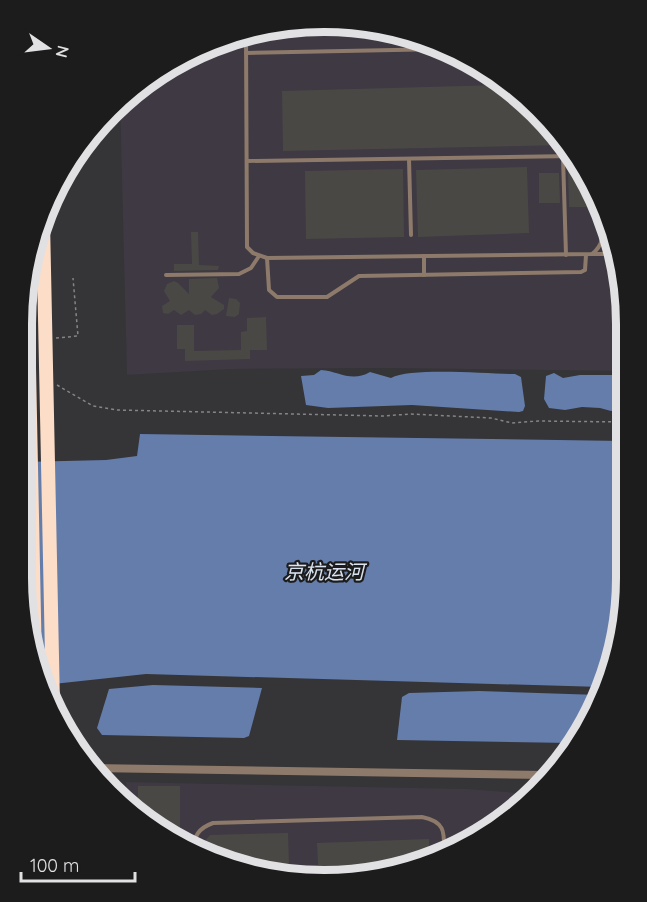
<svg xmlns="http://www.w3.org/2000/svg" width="647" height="902" font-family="Quicksand,'Noto Sans SC',sans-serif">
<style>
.built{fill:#3e3942}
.water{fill:#647dab}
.building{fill:#4a4845}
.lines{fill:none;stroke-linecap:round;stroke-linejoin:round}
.path{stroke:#858487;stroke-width:1.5;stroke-dasharray:3 3;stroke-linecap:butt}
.service{stroke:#8e7a6a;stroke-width:4}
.minor{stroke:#8e7a6a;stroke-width:8}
.motorway-bridge{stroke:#fcddc7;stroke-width:14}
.labels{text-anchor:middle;stroke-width:4.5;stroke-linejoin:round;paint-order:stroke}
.water-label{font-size:20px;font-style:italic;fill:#dbe3f1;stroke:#1c1c1d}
.rim{fill:none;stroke:#e1e0e2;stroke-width:8}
</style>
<rect width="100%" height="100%" fill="#353437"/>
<g class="built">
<polygon points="384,32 458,52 551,124 595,190 623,284 624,371 388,368 231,369 127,375 120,102 124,96 221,40"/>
<polygon points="126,782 467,789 532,794 523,806 440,858 363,878 284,878 190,850 127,808"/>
</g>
<g class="water">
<path d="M321,370C339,371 351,383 370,372L391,378C411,367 488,374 515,374L521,377L525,406L523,411L519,412L412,405L328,408L306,405L301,376L314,375Z"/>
<polygon points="554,373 563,378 580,375 624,375 624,408 611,411 600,408 582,407 565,410 549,408 544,399 546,376"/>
<polygon points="140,434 624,441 625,598 602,687 146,674 44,685 31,657 21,578 23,462 106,460 137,456"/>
<polygon points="153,685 262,688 249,736 244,738 102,735 97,728 109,689"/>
<polygon points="479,691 599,695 595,712 571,743 397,740 402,697 409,693"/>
</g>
<g class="building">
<polygon points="500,85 551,124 565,145 283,151 282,91"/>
<polygon points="579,166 588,180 589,207 569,207 568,167"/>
<polygon points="527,167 529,233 418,237 416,170"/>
<polygon points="403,169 404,237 306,239 305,171"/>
<polygon points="539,173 559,173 560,203 539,203"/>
<polygon points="191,232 198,232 199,265 219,266 218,270 174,271 174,264 192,264"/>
<polygon points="217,278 219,288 211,297 224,305 224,309 217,314 212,315 205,310 201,314 195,315 189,310 181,315 174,310 168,314 163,313 162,306 170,301 164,291 167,284 174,281 178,283 189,294 189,279"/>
<polygon points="229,298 236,299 240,303 239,314 235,317 226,316"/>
<polygon points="266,317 267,350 250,350 250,359 185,361 185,349 177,349 177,325 194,325 194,351 241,350 241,332 247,331 247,318"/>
<polygon points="138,786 180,786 180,844 138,815"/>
<polygon points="288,833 289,865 318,865 317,843 429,839 429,861 363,878 284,878 199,853 199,848 210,835"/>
</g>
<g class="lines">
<g class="path">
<polyline points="56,338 78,336 73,278"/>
<polyline points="57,385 93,406 117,410 383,416 411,414 491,418 512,423 538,421 624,422"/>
</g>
<g class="service">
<path d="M246,34L247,247L253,253L267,258L592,254C605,244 603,232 603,216"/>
<polyline points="246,53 445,49"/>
<polyline points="563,157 566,255"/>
<polyline points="409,159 411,235"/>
<polyline points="247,161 573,156"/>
<polyline points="592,254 614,254"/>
<polyline points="424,256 424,275"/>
<polyline points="267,258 269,290 277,297 327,297 359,276 581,272 585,270 586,255"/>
<polyline points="166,275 239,274 251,268 259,256"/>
<path d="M194,851C193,836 199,828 213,823L422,817C447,822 444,834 444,855"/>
</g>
<polyline class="minor" points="91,768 546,775"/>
<g class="motorway-bridge">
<polyline points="43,221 53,705"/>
<polyline points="27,268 35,666"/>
</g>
</g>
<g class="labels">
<g class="water-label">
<text x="324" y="579">京杭运河</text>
</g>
</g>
<path d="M0 0H647V902H0ZM324 32H324A292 292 0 0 1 616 324V578A292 292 0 0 1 324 870H324A292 292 0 0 1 32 578V324A292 292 0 0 1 324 32Z" fill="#1c1c1d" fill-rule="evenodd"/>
<path class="rim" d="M324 32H324A292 292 0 0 1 616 324V578A292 292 0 0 1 324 870H324A292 292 0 0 1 32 578V324A292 292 0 0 1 324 32Z"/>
<g transform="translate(48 48) rotate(104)" stroke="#1c1c1d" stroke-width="4.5" paint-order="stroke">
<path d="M0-4.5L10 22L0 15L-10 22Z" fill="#e1e0e2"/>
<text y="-9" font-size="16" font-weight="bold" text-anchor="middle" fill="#e1e0e2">N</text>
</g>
<path d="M21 872v9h114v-9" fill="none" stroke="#e1e0e2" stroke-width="3"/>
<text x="30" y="872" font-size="18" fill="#e1e0e2" stroke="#1c1c1d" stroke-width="4.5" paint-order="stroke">100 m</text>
</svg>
